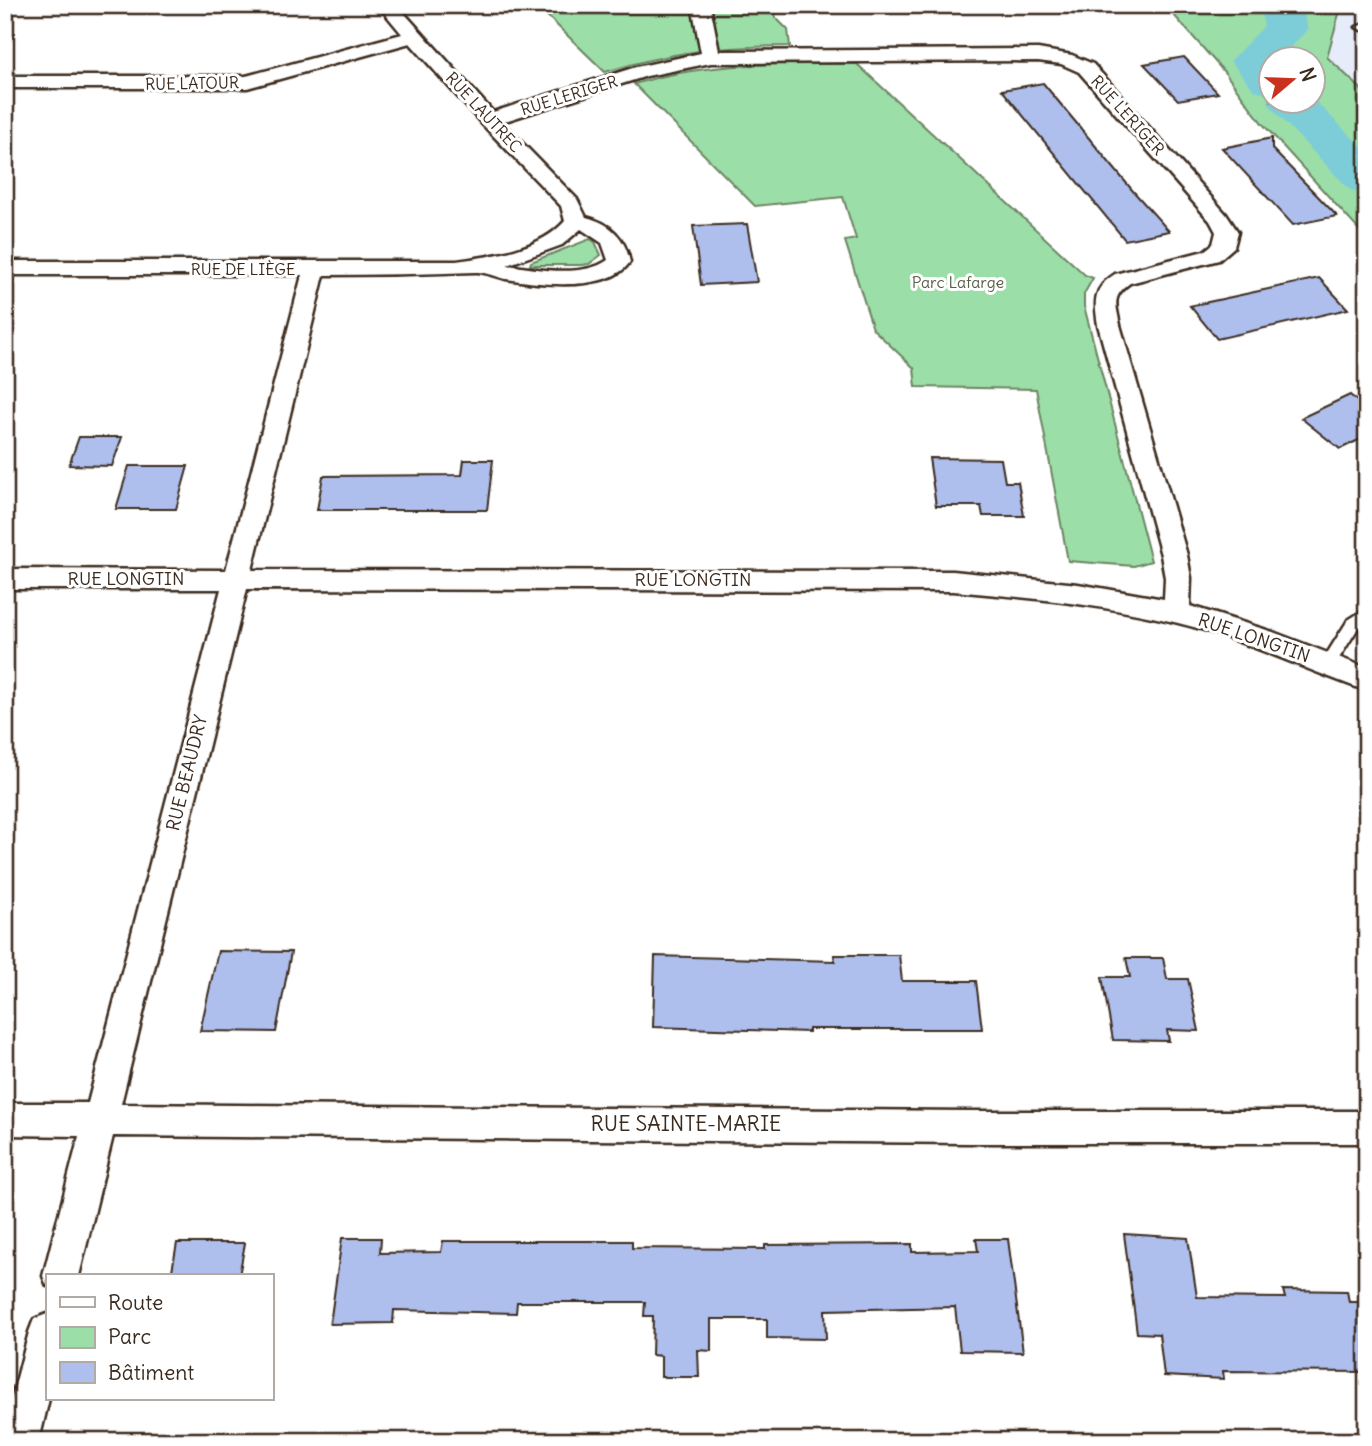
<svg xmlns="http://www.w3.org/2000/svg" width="1372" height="1446" font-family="Delius,sans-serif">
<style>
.built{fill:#e7ecfa}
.green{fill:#9cdea8;stroke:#6c8463;stroke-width:2;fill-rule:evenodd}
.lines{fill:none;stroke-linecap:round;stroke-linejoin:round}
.river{fill:#7dcdd8;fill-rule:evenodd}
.building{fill:#aebfee;stroke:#3b2a1e;stroke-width:2}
.service-casing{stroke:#3b2a1e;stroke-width:5}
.minor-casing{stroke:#3b2a1e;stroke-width:5}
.service{fill:#fff;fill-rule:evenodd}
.minor{fill:#fff;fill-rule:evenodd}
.labels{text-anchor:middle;stroke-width:6;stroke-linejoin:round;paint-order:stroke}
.far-street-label{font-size:16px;fill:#3b2a1e;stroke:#fff}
.far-park-label{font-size:16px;fill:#586047;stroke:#fff}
.street-label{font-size:18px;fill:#3b2a1e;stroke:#fff}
.near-street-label{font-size:21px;fill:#3b2a1e;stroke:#fff}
</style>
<rect width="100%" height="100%" fill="#fff"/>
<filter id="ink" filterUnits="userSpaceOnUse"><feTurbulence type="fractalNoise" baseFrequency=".0143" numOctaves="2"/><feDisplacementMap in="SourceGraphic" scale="14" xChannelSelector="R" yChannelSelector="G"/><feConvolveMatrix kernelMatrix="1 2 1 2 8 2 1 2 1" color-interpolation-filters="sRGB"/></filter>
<g filter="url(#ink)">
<polygon class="built" points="1337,5 1367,5 1367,99 1360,88 1327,57 1339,14"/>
<g class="green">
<path d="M536,5H774L775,17L788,30L790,46C720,46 671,52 605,72Z"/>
<path d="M1165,5H1337L1339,14L1327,57L1360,88L1367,99V239L1262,123L1225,73ZM1270,60H1312V102H1270Z"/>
<path d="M857,64L1085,275L1093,278L1084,294V306L1151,561L1134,566L1068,561L1036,389L916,387L914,368L873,329L845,241L856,239L843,197L755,206L634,84C707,61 781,64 857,64Z"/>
<polygon points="590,239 595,242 601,255 589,264 581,265 530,265 531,262"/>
</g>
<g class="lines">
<g class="river">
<polygon points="1259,5 1301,5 1308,29 1279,60 1270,60 1270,94 1254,90 1230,61 1264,26"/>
<polygon points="1270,98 1270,102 1312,102 1312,98 1367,152 1367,194 1350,190 1275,112 1268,102"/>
</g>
</g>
<g class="building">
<polygon points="1184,57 1218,93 1178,100 1144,64"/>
<polygon points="1043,83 1133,191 1169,231 1125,240 1002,90"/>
<polygon points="1272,138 1272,149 1337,216 1293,225 1222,148"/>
<polygon points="747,224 757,282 701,285 693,226"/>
<polygon points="1319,278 1348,309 1217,339 1190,306"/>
<polygon points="1350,395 1367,409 1367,436 1340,449 1301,418"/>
<polygon points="79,437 122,437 112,466 69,465"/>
<polygon points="929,458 1001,459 1005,482 1018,482 1024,516 983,516 981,506 936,506"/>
<polygon points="464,460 493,460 487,510 317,510 323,476 462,475"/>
<polygon points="129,466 188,466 176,509 116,509"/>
<polygon points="218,951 291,952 276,1032 200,1031"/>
<polygon points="834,955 899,955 902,981 976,981 982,1029 809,1029 809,1032 653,1027 655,956 835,961"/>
<polygon points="1126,958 1163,958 1167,979 1188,979 1199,1031 1167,1030 1169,1041 1113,1040 1102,977 1130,977"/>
<polygon points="1124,1234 1188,1238 1197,1297 1285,1298 1283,1290 1347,1291 1349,1302 1367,1302 1367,1372 1223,1371 1224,1379 1164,1376 1159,1334 1137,1333"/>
<polygon points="342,1238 381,1238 380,1253 441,1252 443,1241 632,1241 632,1248 765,1249 765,1245 912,1244 912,1252 978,1251 976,1239 1008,1239 1023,1352 960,1351 955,1307 825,1310 826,1339 767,1338 767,1319 711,1319 711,1351 698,1350 699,1377 661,1377 661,1356 652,1355 653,1316 644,1316 645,1302 517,1302 516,1313 394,1310 393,1323 330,1324"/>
<polygon points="177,1243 245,1243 239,1276 171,1276"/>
</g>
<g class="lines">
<g class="service-casing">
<g id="service">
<polygon points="1367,23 1367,29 1361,30 1356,27"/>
<polygon points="1367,608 1367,620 1358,628 1333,668 1323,668 1321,664 1323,660 1348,620"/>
</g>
</g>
<g class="minor-casing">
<g id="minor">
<path d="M378,5H397L493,112L636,67L701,53L692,5H710L719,51L1038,49L1072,55L1093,64L1226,214L1238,232L1234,247L1219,260L1130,283C1111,297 1116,304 1120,325L1187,555L1191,578L1190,606L1273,632L1367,668V691C1311,672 1258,646 1201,629C1120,606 1037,598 953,591L247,589L121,1104L969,1111H1367V1143H969L113,1136L79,1276H47V1286L43,1276L79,1136L5,1135V1103H88L221,589H5V569L226,570L302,275H5V261H456C492,256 540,250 565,221L561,206L482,124L410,43L247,88H5V76H246L402,34ZM1038,61L1061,64L1079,72L1210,221L1216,232L1213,244L1204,251L1115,274C1093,288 1094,301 1098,325L1161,555L1165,578L1164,599L1078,584L953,571L252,570L324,275C374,275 425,274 475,272C484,271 497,277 506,279C538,284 609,293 630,262C625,237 610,223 586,217L577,199L502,122L647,76L711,63ZM581,229L602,243L608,260C583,278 536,269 507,265L562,245Z"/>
<polygon points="47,1314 49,1399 39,1441 5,1441 5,1424 29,1332 34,1319"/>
</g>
</g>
<use href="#service" class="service"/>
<use href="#minor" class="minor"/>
</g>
</g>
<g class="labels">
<g class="far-street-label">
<text transform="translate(192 83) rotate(-1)" y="6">RUE LATOUR</text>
<text transform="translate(569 95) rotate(-17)" y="6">RUE LERIGER</text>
<text transform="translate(484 112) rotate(47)" y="6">RUE LAUTREC</text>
<text transform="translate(1128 115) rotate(48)" y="6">RUE LERIGER</text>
<text x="243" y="275">RUE DE LIÈGE</text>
</g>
<g class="far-park-label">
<text x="958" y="288">Parc Lafarge</text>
</g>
<g class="street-label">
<text x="126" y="585">RUE LONGTIN</text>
<text x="693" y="586">RUE LONGTIN</text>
<text transform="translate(1254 638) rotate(19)" y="6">RUE LONGTIN</text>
<text transform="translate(187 773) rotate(-76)" y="6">RUE BEAUDRY</text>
</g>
<g class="near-street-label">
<text x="686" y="1131">RUE SAINTE-MARIE</text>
</g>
</g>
<rect width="1372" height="1446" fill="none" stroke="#fff" stroke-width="28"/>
<rect x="14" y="14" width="1344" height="1418" fill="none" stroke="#3b2a1e" stroke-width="2.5" filter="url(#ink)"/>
<rect x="46" y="1274" width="228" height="126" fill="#ffffff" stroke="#b1aaa5" stroke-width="2"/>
<rect x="60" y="1297" width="35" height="10" fill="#ffffff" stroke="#b1aaa5" stroke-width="2"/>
<text x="108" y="1310" font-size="21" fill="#3b2a1e">Route</text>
<rect x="60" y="1327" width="35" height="21" fill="#9cdea8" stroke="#b1aaa5" stroke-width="2"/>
<text x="108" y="1344" font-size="21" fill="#3b2a1e">Parc</text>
<rect x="60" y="1362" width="35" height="21" fill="#aebfee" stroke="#b1aaa5" stroke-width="2"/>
<text x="108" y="1380" font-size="21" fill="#3b2a1e">Bâtiment</text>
<g transform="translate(1292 80) rotate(71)"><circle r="33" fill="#ffffff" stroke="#b1aaa5" stroke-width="2"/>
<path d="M0-5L12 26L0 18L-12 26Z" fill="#c8321e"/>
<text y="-10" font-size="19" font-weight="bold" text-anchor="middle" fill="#3b2a1e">N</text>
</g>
</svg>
